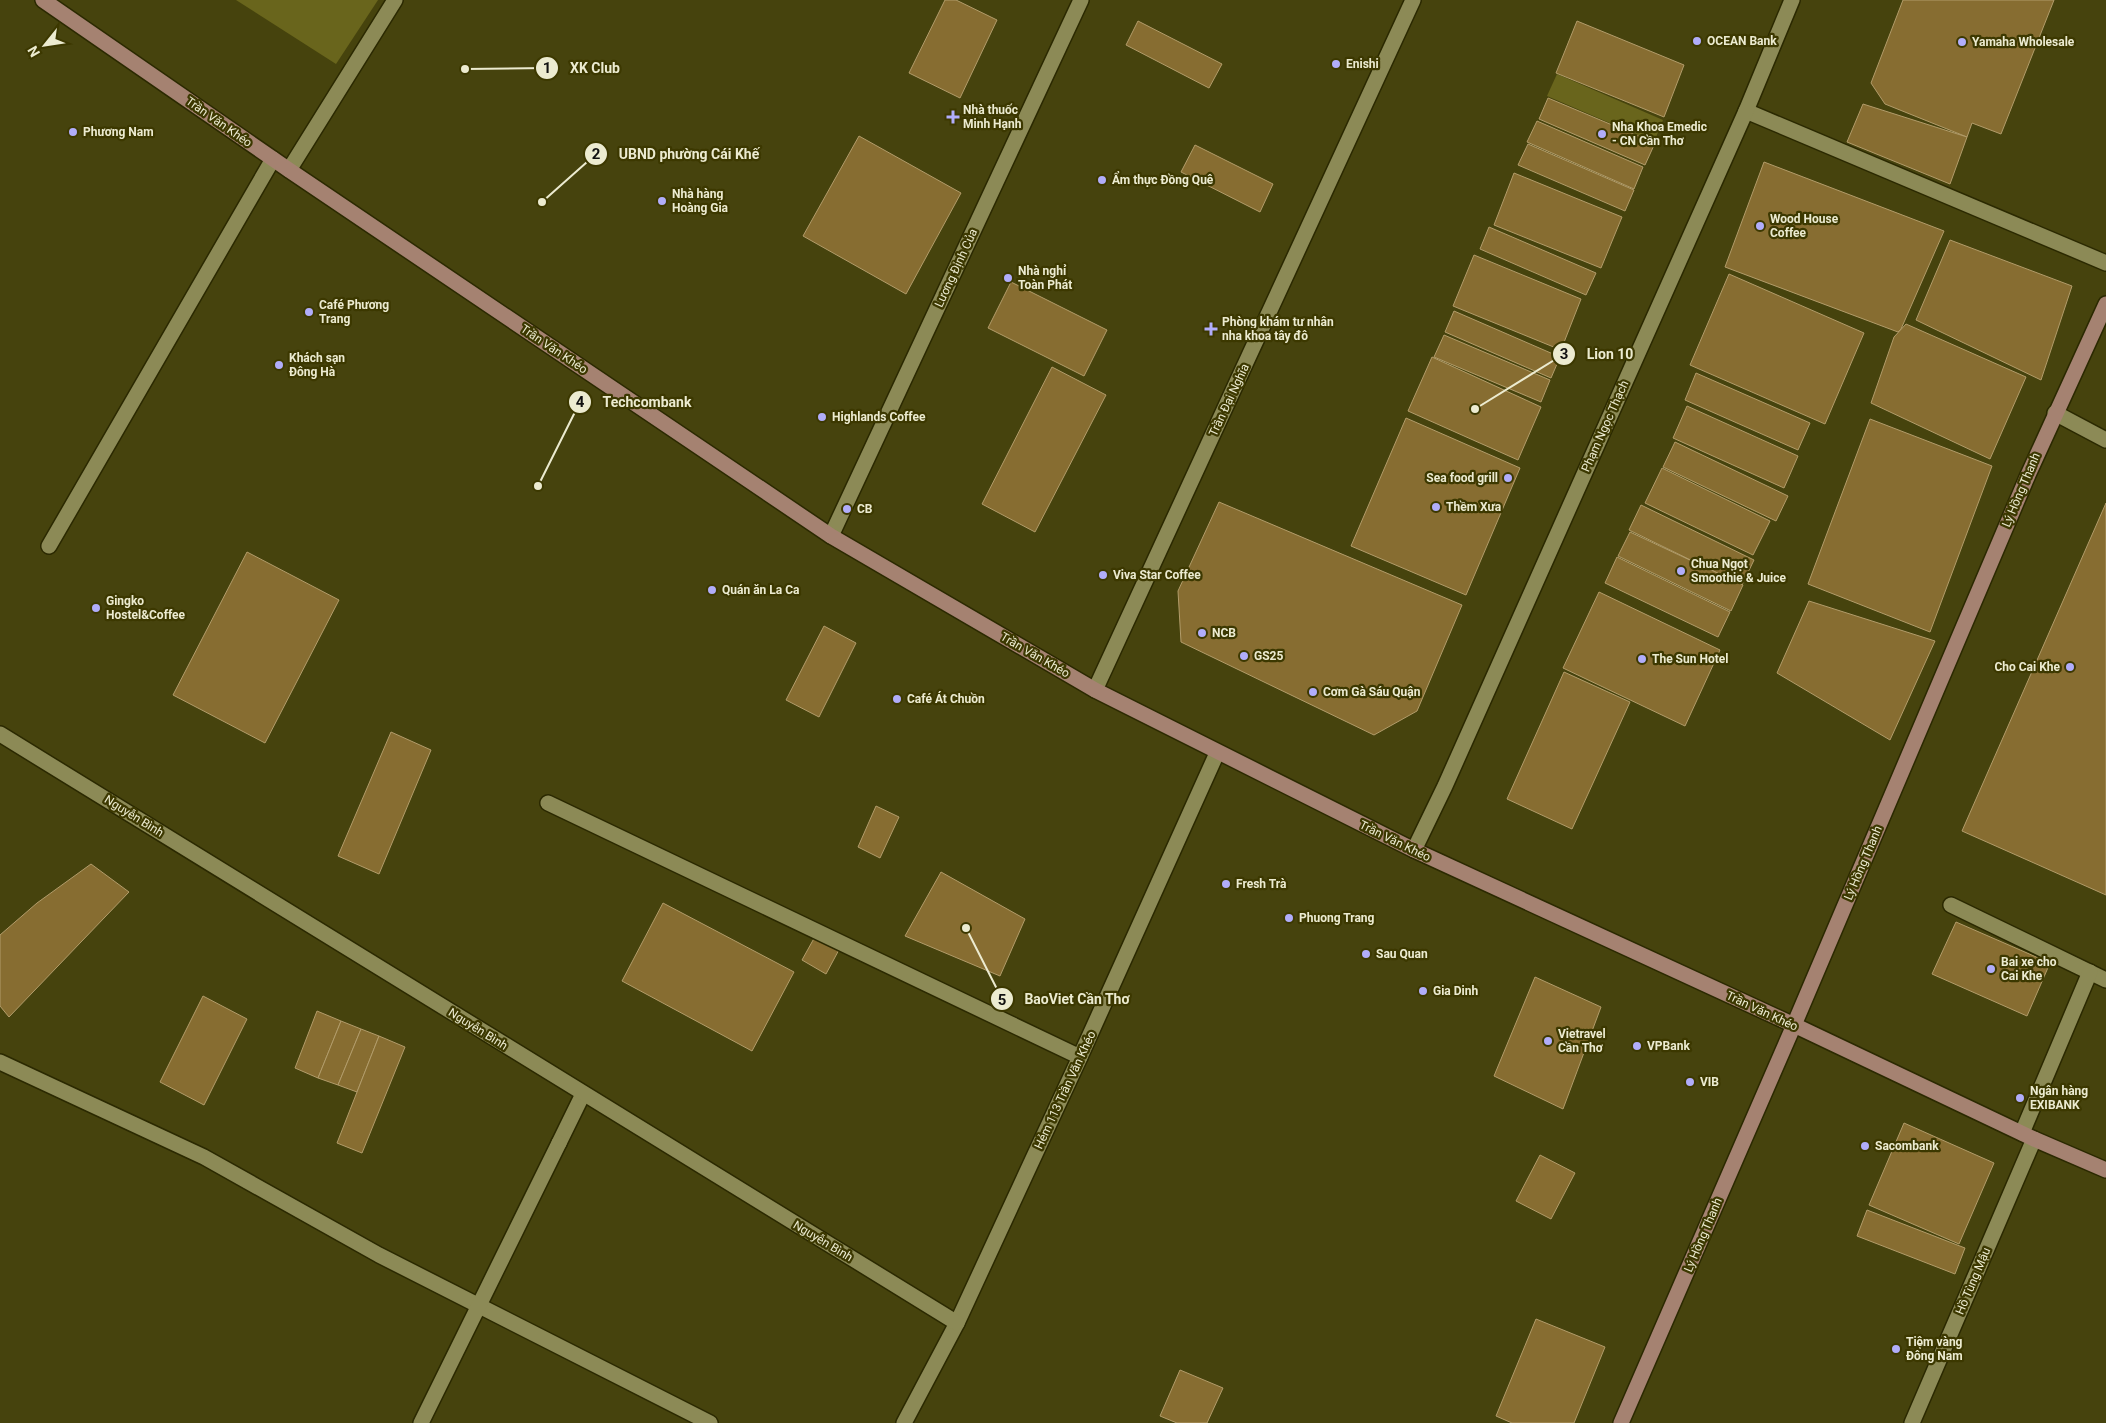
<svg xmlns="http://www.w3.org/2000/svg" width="2106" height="1423" font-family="Roboto,sans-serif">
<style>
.green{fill:#69651c}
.building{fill:#876d31;stroke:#b29c6a}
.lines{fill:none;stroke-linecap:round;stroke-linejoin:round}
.lane-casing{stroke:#2b2901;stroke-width:18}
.street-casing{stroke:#2b2901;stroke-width:18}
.secondary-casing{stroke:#2b2901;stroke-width:18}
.lane{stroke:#8c8a56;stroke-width:15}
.street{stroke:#8c8a56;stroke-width:15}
.secondary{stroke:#a58271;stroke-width:15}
.poi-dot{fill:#b1adfa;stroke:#3c3800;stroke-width:2}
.labels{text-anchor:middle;stroke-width:4.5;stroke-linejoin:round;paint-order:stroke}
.poi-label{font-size:12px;font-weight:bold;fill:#ecebd0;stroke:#3c3800;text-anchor:start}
.street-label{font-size:12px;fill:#ecebd0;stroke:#3c3800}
.leader{fill:none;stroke:#ecebd0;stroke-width:2}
.callout-dot{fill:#ecebd0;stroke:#3c3800;stroke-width:2}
.mark-label{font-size:15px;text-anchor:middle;font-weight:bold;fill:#111}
.callout-label{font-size:14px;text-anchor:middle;font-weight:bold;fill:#ecebd0;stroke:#3c3800;stroke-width:4.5;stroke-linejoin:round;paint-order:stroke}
</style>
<rect width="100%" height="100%" fill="#46430d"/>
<g class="green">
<polygon points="236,0 378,0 336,64"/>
<polygon points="1557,74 1663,120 1654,142 1547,96"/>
</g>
<g class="building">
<polygon points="945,0 956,0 997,20 960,98 909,73"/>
<polygon points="1903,0 2054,0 2001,134 1972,123 1967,137 1885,104 1871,83"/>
<polygon points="1138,21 1222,64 1209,88 1126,45"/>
<polygon points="1577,21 1684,65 1664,117 1556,73"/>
<polygon points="1548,98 1655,143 1645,165 1539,119"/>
<polygon points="1863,104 1967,137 1950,184 1847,142"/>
<polygon points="1537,121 1643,167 1634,189 1527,142"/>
<polygon points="859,136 961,193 906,294 803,236"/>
<polygon points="1528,144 1634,190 1625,211 1518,165"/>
<polygon points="1195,145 1273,184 1260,212 1181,172"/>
<polygon points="1764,162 1944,231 1901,329 1898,332 1725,267"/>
<polygon points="1514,173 1622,217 1601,268 1494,225"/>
<polygon points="1489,227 1596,273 1586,295 1480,249"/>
<polygon points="1950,240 2072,286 2041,380 1916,320"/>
<polygon points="1474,255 1581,299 1561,350 1453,306"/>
<polygon points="1729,274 1864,333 1825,424 1690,365"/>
<polygon points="1011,282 1107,330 1084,376 988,328"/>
<polygon points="1454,311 1560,357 1551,378 1445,332"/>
<polygon points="1906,324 2026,377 1990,459 1871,403 1894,337"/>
<polygon points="1444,335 1550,380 1541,402 1434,357"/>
<polygon points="1432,357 1541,407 1518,460 1408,411"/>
<polygon points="1052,367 1106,395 1035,532 982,504"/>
<polygon points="1696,373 1810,423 1798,450 1685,400"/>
<polygon points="1687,406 1798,456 1784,488 1673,438"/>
<polygon points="1406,418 1520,468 1466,595 1351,546"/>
<polygon points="1870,419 1992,466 1930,632 1808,584"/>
<polygon points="1675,442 1788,496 1776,521 1663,467"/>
<polygon points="1662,468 1770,521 1753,555 1645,503"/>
<polygon points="1219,502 1462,605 1417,711 1374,735 1181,642 1178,591"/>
<polygon points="2106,503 2106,895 1962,831"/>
<polygon points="1641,505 1754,560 1742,585 1629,530"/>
<polygon points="1630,532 1743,585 1731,611 1618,556"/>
<polygon points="247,552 339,600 265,743 173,695"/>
<polygon points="1617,557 1730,612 1718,637 1605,583"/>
<polygon points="1599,592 1720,650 1685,726 1563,668"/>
<polygon points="1809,601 1935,641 1890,740 1777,673"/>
<polygon points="824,626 856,643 819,717 786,700"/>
<polygon points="1564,672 1630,702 1572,829 1507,799"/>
<polygon points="391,732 431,750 379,874 338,856"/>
<polygon points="876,806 899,817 880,858 858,847"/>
<polygon points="91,864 129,892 9,1017 0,1006 0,935 37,903"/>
<polygon points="941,872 1025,919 1000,976 905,936"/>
<polygon points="663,903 794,972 752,1051 622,981"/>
<polygon points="1956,922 2050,963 2027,1016 1932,974"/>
<polygon points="817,933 841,946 826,974 802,960"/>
<polygon points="1535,977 1601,1007 1563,1109 1494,1076"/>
<polygon points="203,996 247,1019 204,1105 160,1082"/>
<polygon points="317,1011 341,1021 318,1078 295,1068"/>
<polygon points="341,1021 361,1029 338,1085 318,1078"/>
<polygon points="361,1029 379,1036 357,1092 338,1085"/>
<polygon points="379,1036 405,1047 362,1153 337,1143"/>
<polygon points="1904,1123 1994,1163 1959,1244 1869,1205"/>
<polygon points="1540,1155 1575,1173 1551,1219 1516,1201"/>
<polygon points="1867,1210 1965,1248 1955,1274 1857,1236"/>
<polygon points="1536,1319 1605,1347 1574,1423 1512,1423 1496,1416"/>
<polygon points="1180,1370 1223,1388 1207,1423 1177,1423 1160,1416"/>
</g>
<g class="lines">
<g class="lane-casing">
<g id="lane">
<polyline points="289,170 395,0"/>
<polyline points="2055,413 2106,440"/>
<polyline points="548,803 1080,1057"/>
<polyline points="1951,905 2106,980"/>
<polyline points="0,1062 204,1157 379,1255 710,1423"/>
<polyline points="2022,1133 2090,972"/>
<polyline points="559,1143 583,1094"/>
<polyline points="904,1423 957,1323 1080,1057 1217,753"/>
</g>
</g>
<g class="street-casing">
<g id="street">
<polyline points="1746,111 2106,263"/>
<polyline points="831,536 1081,0"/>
<polyline points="49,546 273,159"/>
<polyline points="1095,690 1413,0"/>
<polyline points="0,734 957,1323"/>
<polyline points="1414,850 1445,786 1746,111 1792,0"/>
<polyline points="421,1423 559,1143"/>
<polyline points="1912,1423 2034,1139"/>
</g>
</g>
<g class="secondary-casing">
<g id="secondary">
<polyline points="43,0 289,170 831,536 1095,690 1414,850 1794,1025 2034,1139 2106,1170"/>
<polyline points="1621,1423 1794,1025 2028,475 2106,304"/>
</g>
</g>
<use href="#lane" class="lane"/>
<use href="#street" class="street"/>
<use href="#secondary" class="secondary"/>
</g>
<g class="poi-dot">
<circle cx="1697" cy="41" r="5"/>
<circle cx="1962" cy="42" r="5"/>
<circle cx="1336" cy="64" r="5"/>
<path d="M950.5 109.5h5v5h5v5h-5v5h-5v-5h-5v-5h5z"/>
<circle cx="73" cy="132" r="5"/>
<circle cx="1602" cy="134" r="5"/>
<circle cx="1102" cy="180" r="5"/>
<circle cx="662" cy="201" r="5"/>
<circle cx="1760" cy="226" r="5"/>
<circle cx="1008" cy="278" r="5"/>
<circle cx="309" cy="312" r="5"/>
<path d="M1208.5 321.5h5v5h5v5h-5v5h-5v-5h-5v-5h5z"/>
<circle cx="279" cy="365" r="5"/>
<circle cx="822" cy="417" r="5"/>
<circle cx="1508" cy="478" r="5"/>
<circle cx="1436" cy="507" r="5"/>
<circle cx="847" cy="509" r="5"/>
<circle cx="1681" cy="571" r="5"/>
<circle cx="1103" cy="575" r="5"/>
<circle cx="712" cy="590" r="5"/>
<circle cx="96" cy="608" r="5"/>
<circle cx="1202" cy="633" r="5"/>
<circle cx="1244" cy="656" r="5"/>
<circle cx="1642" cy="659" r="5"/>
<circle cx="2070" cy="667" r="5"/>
<circle cx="1313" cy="692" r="5"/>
<circle cx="897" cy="699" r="5"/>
<circle cx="1226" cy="884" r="5"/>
<circle cx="1289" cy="918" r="5"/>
<circle cx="1366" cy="954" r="5"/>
<circle cx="1991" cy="969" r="5"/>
<circle cx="1423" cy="991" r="5"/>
<circle cx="1548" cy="1041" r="5"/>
<circle cx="1637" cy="1046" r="5"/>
<circle cx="1690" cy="1082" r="5"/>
<circle cx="2020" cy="1098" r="5"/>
<circle cx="1865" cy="1146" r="5"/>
<circle cx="1896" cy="1349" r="5"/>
</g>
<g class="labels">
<g class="poi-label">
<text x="1707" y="45">OCEAN Bank</text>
<text x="1972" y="46">Yamaha Wholesale</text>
<text x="1346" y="68">Enishi</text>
<text x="963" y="114">Nhà thuốc<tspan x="963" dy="14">Minh Hạnh</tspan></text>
<text x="1612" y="131">Nha Khoa Emedic<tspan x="1612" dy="14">- CN Cần Thơ</tspan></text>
<text x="83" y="136">Phương Nam</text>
<text x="1112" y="184">Ẩm thực Đồng Quê</text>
<text x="672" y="198">Nhà hàng<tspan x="672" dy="14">Hoàng Gia</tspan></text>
<text x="1770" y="223">Wood House<tspan x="1770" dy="14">Coffee</tspan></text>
<text x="1018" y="275">Nhà nghỉ<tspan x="1018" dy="14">Toàn Phát</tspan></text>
<text x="319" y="309">Café Phương<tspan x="319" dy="14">Trang</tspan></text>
<text x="1222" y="326">Phòng khám tư nhân<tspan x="1222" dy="14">nha khoa tây đô</tspan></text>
<text x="289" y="362">Khách sạn<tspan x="289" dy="14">Đông Hà</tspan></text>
<text x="832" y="421">Highlands Coffee</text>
<text x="1498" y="482" text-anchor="end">Sea food grill</text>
<text x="1446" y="511">Thềm Xưa</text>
<text x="857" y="513">CB</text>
<text x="1691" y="568">Chua Ngọt<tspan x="1691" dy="14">Smoothie &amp; Juice</tspan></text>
<text x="1113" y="579">Viva Star Coffee</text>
<text x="722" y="594">Quán ăn La Ca</text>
<text x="106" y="605">Gingko<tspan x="106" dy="14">Hostel&amp;Coffee</tspan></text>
<text x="1212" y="637">NCB</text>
<text x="1254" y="660">GS25</text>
<text x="1652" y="663">The Sun Hotel</text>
<text x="2060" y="671" text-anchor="end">Cho Cai Khe</text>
<text x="1323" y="696">Cơm Gà Sáu Quận</text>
<text x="907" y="703">Café Át Chuồn</text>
<text x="1236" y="888">Fresh Trà</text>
<text x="1299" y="922">Phuong Trang</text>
<text x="1376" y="958">Sau Quan</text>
<text x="2001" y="966">Bai xe cho<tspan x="2001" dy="14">Cai Khe</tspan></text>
<text x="1433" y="995">Gia Dinh</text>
<text x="1558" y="1038">Vietravel<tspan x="1558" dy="14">Cần Thơ</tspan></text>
<text x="1647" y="1050">VPBank</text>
<text x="1700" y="1086">VIB</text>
<text x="2030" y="1095">Ngân hàng<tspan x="2030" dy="14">EXIBANK</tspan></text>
<text x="1875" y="1150">Sacombank</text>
<text x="1906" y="1346">Tiệm vàng<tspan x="1906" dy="14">Đông Nam</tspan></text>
</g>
<g class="street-label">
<text transform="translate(219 122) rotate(35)" y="4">Trần Văn Khéo</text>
<text transform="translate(956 268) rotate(-65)" y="4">Lương Định Của</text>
<text transform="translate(554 349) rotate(34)" y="4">Trần Văn Khéo</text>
<text transform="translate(1229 400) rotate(-65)" y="4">Trần Đại Nghĩa</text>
<text transform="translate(1605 426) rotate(-66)" y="4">Phạm Ngọc Thạch</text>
<text transform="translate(2021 490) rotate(-67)" y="4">Lý Hồng Thanh</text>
<text transform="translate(1035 655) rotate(30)" y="4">Trần Văn Khéo</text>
<text transform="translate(134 816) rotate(32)" y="4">Nguyễn Bình</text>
<text transform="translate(1395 841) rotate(26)" y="4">Trần Văn Khéo</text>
<text transform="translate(1863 863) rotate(-67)" y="4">Lý Hồng Thanh</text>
<text transform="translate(1762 1011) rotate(25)" y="4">Trần Văn Khéo</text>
<text transform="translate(478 1029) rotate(32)" y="4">Nguyễn Bình</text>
<text transform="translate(1065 1090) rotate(-65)" y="4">Hẻm 113 Trần Văn Khéo</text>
<text transform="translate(1703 1235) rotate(-67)" y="4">Lý Hồng Thanh</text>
<text transform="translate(823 1241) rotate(31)" y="4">Nguyễn Bình</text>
<text transform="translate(1973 1281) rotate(-67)" y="4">Hồ Tùng Mậu</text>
</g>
</g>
<path class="leader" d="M465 69L547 68M542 202L596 154M1475 409L1564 354M538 486L580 402M966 928L1002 999"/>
<g class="callout-dot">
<circle cx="465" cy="69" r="5"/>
<circle cx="542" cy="202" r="5"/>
<circle cx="1475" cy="409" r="5"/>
<circle cx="538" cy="486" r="5"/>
<circle cx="966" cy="928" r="5"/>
<circle cx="547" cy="68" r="12"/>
<circle cx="596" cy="154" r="12"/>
<circle cx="1564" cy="354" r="12"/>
<circle cx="580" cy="402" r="12"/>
<circle cx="1002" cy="999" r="12"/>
</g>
<g class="mark-label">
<text x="547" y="73">1</text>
<text x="596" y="159">2</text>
<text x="1564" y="359">3</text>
<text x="580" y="407">4</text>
<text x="1002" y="1005">5</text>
</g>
<g class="callout-label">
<text x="595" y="73">XK Club</text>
<text x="689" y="159">UBND phường Cái Khế</text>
<text x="1610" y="359">Lion 10</text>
<text x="647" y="407">Techcombank</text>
<text x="1077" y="1004">BaoViet Cần Thơ</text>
</g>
<g transform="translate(45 45) rotate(240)" stroke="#3c3800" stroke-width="4" paint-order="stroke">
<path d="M0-4L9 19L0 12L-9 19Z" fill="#ecebd0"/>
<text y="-8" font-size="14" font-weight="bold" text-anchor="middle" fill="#ecebd0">N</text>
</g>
</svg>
